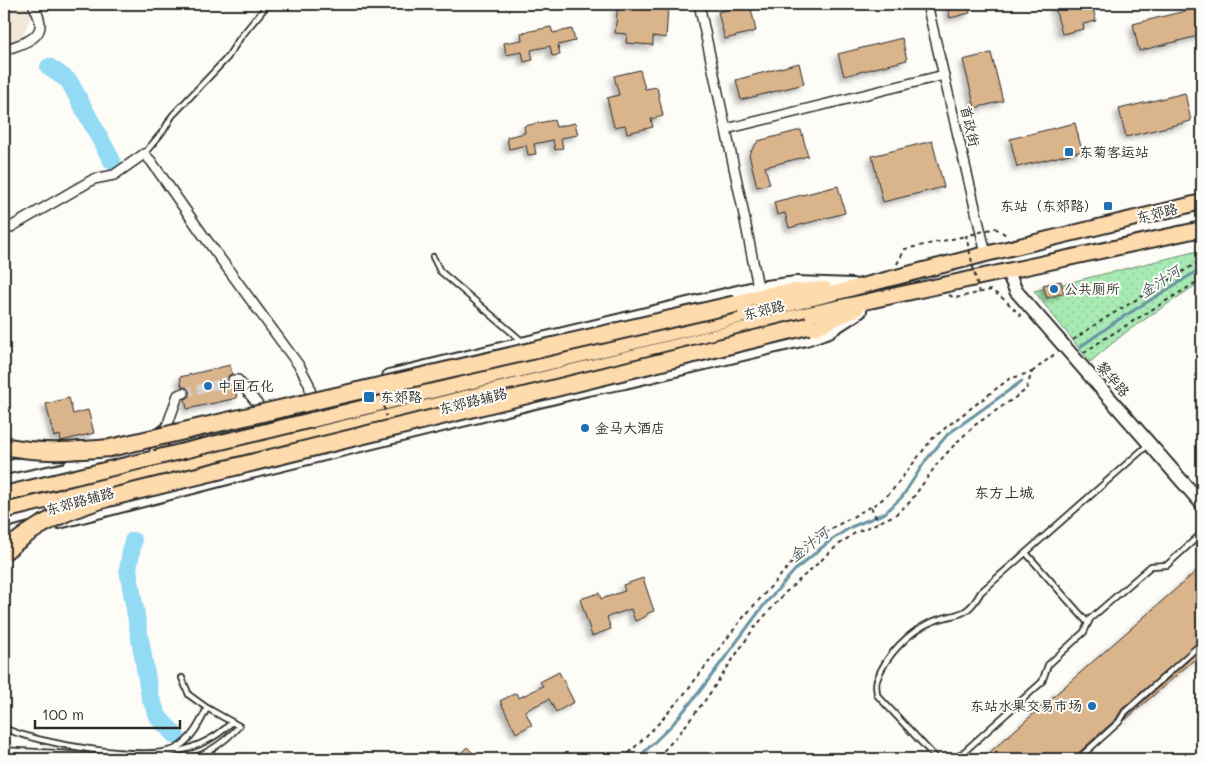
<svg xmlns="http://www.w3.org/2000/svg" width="1206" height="763" font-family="Mali,'LXGW WenKai TC',sans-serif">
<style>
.built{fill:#f2e6d7}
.park{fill:url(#park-dots);stroke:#6a8a6f}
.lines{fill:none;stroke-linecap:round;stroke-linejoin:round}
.stream{stroke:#6994a4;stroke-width:3}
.river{stroke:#93daf5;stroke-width:18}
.building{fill:#dab48b;stroke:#2b2b2b;filter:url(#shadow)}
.street-tunnel{stroke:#d3d2ce;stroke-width:9;stroke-dasharray:9 4.5;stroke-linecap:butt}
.lane-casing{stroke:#2b2b2b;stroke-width:8}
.street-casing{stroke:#2b2b2b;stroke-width:12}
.secondary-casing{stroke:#2b2b2b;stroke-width:16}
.primary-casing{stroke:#2b2b2b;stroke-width:18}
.path{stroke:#2b2b2b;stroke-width:2;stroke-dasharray:4 4;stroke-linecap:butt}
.lane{stroke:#fdfcf7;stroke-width:4.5}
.street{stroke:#fdfcf7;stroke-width:9}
.secondary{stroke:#fdfcf7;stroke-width:12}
.primary{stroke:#fedbac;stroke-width:14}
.primary-bridge-casing{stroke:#2b2b2b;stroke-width:18;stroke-linecap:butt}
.highway-bridge-casing{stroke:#2b2b2b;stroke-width:20;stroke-linecap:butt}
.path-bridge{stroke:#2b2b2b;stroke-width:2;stroke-dasharray:4 4;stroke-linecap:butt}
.primary-bridge{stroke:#fedbac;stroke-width:14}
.highway-bridge{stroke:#fedbac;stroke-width:16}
.poi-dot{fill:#1f6fb2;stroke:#fdfcf7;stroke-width:2}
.labels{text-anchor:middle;stroke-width:4;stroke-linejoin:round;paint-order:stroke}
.street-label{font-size:14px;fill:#2b2b2b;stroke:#fdfcf7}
.poi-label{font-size:14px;fill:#2b2b2b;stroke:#fdfcf7;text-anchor:start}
.water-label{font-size:15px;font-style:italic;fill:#45575e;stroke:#fdfcf7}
.neighbourhood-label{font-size:15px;fill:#2b2b2b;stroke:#fdfcf7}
</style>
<defs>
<pattern id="park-dots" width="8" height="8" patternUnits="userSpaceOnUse" patternTransform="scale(1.25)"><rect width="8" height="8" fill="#a8eab3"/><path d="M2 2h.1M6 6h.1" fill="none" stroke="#91c99a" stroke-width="1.8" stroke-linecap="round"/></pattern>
<filter id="shadow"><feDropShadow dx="-4" dy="4" stdDeviation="2.5" flood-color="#0004"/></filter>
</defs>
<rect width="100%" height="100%" fill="#fdfcf7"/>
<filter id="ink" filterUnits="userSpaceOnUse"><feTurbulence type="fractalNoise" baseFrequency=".02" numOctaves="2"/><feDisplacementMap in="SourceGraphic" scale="10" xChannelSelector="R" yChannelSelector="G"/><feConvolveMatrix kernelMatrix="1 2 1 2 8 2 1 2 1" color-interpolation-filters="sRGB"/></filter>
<g filter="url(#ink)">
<polygon class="built" points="4,4 26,4 31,16 21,40 4,44"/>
<polygon class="park" points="1202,250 1202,281 1126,332 1090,362 1034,291"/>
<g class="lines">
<g class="stream">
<polyline points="1080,347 1118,320 1202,268"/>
<polyline points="637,759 672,725 700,691 764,605 796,569 831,540 851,527 885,513 902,497 926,460 948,434 1022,381"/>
</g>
<g class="river">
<polyline points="49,67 69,81 112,161"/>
<polyline points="133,541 128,569 150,697 159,718 176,736"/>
</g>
</g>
<g class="building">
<polygon points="618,4 656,4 656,7 668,8 666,38 653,36 653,45 626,43 627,34 615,33"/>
<polygon points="750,4 756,31 725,39 718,12"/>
<polygon points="947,4 968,4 970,13 950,18"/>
<polygon points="1054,4 1092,4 1096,21 1083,24 1084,29 1062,34"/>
<polygon points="1197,8 1202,35 1139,51 1133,24"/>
<polygon points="551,27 553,33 572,29 575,41 558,45 560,55 552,56 550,46 531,50 533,60 524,62 522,52 506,55 504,43 522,40 521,33"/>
<polygon points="902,38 907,60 844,76 838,54"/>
<polygon points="991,53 1003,101 975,108 963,60"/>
<polygon points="799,63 804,84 741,100 736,80"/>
<polygon points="640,70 645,89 657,87 663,116 651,119 653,127 627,133 625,125 614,127 607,98 619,95 614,76"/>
<polygon points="1185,93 1191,121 1126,137 1119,109"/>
<polygon points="554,120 556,127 575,123 578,135 561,138 563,148 555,150 553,140 534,144 536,154 528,155 526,145 509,149 507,137 525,133 524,126"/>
<polygon points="1075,123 1082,151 1017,167 1010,139"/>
<polygon points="801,130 808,156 765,167 770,184 757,187 749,154 758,141"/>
<polygon points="932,141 944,187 883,202 872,156"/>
<polygon points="838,186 845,213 789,228 785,213 777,215 774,202"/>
<polygon points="1061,281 1064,293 1047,298 1043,285"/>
<polygon points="230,365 232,374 228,376 227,380 229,385 235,386 237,398 187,409 185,399 189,397 190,392 188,388 182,387 180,377"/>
<polygon points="69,398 73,414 88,410 94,433 61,441 60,435 54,437 46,404"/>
<polygon points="1202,566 1202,639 1122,709 1116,719 1075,756 1074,759 982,759"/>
<polygon points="643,578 654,611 648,613 645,617 635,621 631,609 607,617 611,629 592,636 580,599 599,593 601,599 625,591 623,585"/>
<polygon points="1202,648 1202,653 1124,721 1128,715"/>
<polygon points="559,672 574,702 556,712 549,699 525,711 532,725 516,733 500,701 516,693 519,698 543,686 540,682"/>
<polygon points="467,747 479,759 455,759"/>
</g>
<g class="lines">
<polyline class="street-tunnel" points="184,393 233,380"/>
<g class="lane-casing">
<g id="lane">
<polyline points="144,154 164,130 172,116 227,58 240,38 268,4"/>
<polyline points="433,257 440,271 523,342"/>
<polyline points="1026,553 1088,623"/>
<path d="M182,678L189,695L207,708L239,726C226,741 210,752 191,759"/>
<path d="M4,728C36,743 146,763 177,748C192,739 200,723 207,708"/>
<path d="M4,750C26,752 48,752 69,754C124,759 193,763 232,722"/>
<path d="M937,759L877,695C877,690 875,684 877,680C885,656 910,630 934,621C958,612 966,619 981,592L1148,445"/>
<polyline points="956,759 1042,682 1048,665 1084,632 1090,619 1151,566 1167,565 1202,533"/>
<polyline points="1078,759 1119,722 1125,712 1202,643"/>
</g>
</g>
<g class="street-casing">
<g id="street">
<polyline points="699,4 742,205 758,287"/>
<polyline points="927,4 986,254"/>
<path d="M4,50C15,46 38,41 40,27C41,19 36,11 33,4"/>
<polyline points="726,129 944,75"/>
<polyline points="4,231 94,179 114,175 144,154 151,161 203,235 300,367 309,384 311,395"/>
<polyline points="233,380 238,380 260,407"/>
<polyline points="165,432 178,395 184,393"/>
</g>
</g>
<g class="secondary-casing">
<g id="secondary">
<polyline points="1007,270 1016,291 1202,504"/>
<polyline points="389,376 750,289 796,283 853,285"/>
<polyline points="4,468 61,456"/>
<polyline points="59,522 243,474 588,389 625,382 806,339 829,331 860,311"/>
<polyline points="4,536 30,529"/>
</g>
</g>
<g class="primary-casing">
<g id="primary">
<path d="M736,304C764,292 794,291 825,289"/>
<polyline points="808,326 814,328 856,309"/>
<polyline points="273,410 312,420 846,290 986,254 1202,202"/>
<polyline points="4,494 155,458 165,432"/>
<polyline points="4,511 795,317 1202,229"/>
</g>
</g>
<g class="path">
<polyline points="995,228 1008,236"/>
<polyline points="897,264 905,249 966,236"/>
<polyline points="949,295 955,298 991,290 1005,300 1022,317 1025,318"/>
<polyline points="1073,340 1099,322 1202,260"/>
<polyline points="1084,353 1104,339 1202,279"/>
<polyline points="1032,372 1056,353"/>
<polyline points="871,507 878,522"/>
<polyline points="623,759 658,724 685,693 742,619 796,558 822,534 879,502 891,492 932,439 949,425 1009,379 1032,372 1026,390 975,425 956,443 937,464 910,502 895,515 855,533 837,546 786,592 754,628 706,699 679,734 656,759"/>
</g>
<use href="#lane" class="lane"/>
<use href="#street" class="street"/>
<use href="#secondary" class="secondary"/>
<use href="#primary" class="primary"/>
<g class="primary-bridge-casing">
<polyline id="primary-bridge" points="155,458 312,420"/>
</g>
<g class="highway-bridge-casing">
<g id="highway-bridge">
<path d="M4,446C41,454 73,451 110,448L736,304"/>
<path d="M4,552C36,524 67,510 108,498L808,326"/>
</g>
</g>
<g class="path-bridge">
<polyline points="979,293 966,236 995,228"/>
<polyline points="382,399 386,416"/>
</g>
<use href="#primary-bridge" class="primary-bridge"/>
<use href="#highway-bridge" class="highway-bridge"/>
</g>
</g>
<g class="poi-dot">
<rect x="1064" y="147" width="10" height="10" rx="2.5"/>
<rect x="1103" y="201" width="10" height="10" rx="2.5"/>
<circle cx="1054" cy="289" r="5"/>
<circle cx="208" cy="386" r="5"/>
<rect x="363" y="391" width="12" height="12" rx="2.5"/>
<circle cx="585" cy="428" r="5"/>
<circle cx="1092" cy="706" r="5"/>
</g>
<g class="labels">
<g class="street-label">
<text transform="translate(970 126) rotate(77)" y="5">首政街</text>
<text transform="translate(1157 213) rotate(-14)" y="5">东郊路</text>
<text transform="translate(764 310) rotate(-14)" y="5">东郊路</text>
<text transform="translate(1113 379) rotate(49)" y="5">黎华路</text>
<text transform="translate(473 401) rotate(-14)" y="5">东郊路辅路</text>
<text transform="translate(80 501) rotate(-15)" y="5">东郊路辅路</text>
</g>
<g class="poi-label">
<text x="1079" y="157">东菊客运站</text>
<text x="1098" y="211" text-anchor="end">东站（东郊路）</text>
<text x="1064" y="294">公共厕所</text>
<text x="218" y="391">中国石化</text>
<text x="380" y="402">东郊路</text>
<text x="595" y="433">金马大酒店</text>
<text x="1082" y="711" text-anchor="end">东站水果交易市场</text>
</g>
<g class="water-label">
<text transform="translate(1160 282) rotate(-33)" y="5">金汁河</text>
<text transform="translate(809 545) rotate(-38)" y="5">金汁河</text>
</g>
<g class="neighbourhood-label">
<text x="1004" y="498">东方上城</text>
</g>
</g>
<rect width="1206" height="763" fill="none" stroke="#fdfcf7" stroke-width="20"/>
<rect x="10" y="10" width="1186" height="743" fill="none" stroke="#2b2b2b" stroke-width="2" filter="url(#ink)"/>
<path d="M35 720v8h145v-8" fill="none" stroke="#2b2b2b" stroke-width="2.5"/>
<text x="42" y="720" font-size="15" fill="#2b2b2b" stroke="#fdfcf7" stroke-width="4" paint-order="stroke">100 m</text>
</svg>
